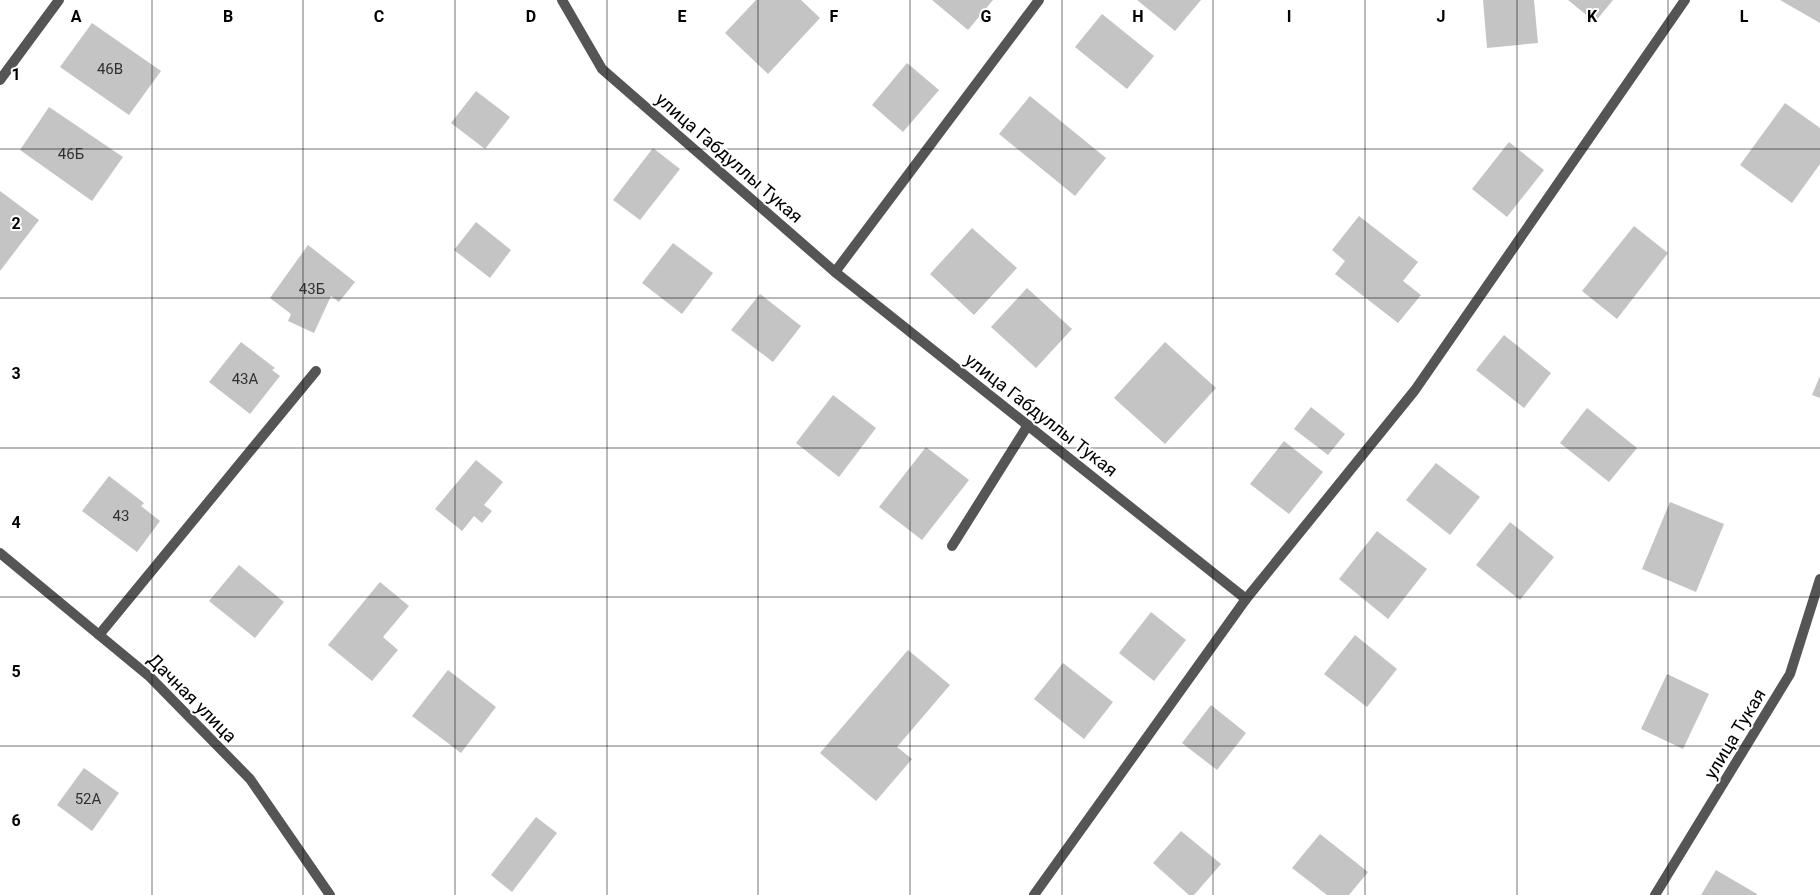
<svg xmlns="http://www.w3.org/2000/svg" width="1820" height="895" font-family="Roboto,sans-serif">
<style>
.building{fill:#c4c4c4}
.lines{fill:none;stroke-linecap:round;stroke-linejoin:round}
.lane{stroke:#555;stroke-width:10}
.street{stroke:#555;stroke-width:10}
.grid{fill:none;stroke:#000;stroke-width:1;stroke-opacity:0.55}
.labels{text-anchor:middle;stroke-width:4;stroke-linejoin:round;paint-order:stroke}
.number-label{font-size:15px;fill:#313131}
.street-label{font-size:18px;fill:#000;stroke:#fff}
.grid-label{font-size:16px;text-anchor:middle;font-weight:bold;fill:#000;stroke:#fff;stroke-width:4;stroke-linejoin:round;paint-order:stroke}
</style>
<rect width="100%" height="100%" fill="#fff"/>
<g class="building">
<polygon points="756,0 801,0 820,18 768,74 725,33"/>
<polygon points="932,0 993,0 968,30"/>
<polygon points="1137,0 1201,0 1175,31"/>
<polygon points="1483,0 1534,0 1538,43 1487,48"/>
<polygon points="1568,0 1613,0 1595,22"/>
<polygon points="1780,0 1820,0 1820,23"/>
<polygon points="1102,14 1154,56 1127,89 1075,47"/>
<polygon points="92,23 161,71 129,115 60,67"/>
<polygon points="907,63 939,90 903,132 872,105"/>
<polygon points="476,91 510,117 485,149 451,123"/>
<polygon points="1030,96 1106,158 1075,196 999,134"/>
<polygon points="1785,103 1820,128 1820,164 1792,203 1740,165"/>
<polygon points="49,107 123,157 92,201 20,150"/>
<polygon points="1509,142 1544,170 1507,217 1472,189"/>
<polygon points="653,148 680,169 640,220 613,200"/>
<polygon points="0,191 39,220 0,271"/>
<polygon points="1359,216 1418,262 1403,281 1421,295 1398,323 1335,274 1345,261 1332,250"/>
<polygon points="476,222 511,250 490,278 454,250"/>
<polygon points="1634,226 1668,253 1617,319 1582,291"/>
<polygon points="972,228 1017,268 974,315 930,274"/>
<polygon points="673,243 713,273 682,314 642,283"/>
<polygon points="308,245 355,282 339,302 331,296 314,333 288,321 291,314 270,298"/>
<polygon points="1027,288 1072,329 1036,368 991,327"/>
<polygon points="760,294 801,326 773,362 731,330"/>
<polygon points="1504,335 1551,373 1524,408 1476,370"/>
<polygon points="241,342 275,368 272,370 280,376 250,414 209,382"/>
<polygon points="1165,342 1216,388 1165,444 1114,398"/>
<polygon points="1820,376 1820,398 1812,395"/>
<polygon points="833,395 876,428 839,477 796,443"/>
<polygon points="1311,407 1345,434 1328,455 1294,429"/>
<polygon points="1587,408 1637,448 1609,482 1560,443"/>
<polygon points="1284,441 1323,472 1289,514 1250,484"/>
<polygon points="926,447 969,480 922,540 879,507"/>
<polygon points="476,460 503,482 484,505 492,511 482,523 474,516 462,531 435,509"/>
<polygon points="1436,463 1480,497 1450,535 1406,500"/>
<polygon points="109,476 144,503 141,506 160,521 137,552 82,511"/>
<polygon points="1670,502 1724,524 1696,592 1642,569"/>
<polygon points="1510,522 1554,557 1520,600 1476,565"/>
<polygon points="1377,531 1427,569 1388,619 1339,579"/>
<polygon points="239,565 284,602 255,638 209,601"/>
<polygon points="380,582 409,606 383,637 398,650 372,681 328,645"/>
<polygon points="1151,612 1186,640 1154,681 1119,653"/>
<polygon points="1355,635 1397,669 1367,707 1324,674"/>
<polygon points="908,650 950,685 897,747 912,759 876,801 820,753"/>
<polygon points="1063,663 1113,702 1084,739 1034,699"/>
<polygon points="448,670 496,707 461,753 412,716"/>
<polygon points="1667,674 1709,694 1683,749 1641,729"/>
<polygon points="1211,705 1246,733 1217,770 1182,743"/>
<polygon points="84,768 119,793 92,831 57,805"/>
<polygon points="536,817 557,833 512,892 491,875"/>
<polygon points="1181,831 1221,864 1194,895 1189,895 1153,863"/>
<polygon points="1320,834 1368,872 1349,895 1327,895 1292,868"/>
<polygon points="1716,870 1757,894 1757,895 1701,895"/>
</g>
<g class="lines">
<g class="lane">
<polyline points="952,546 1028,425"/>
<polyline points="99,635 316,371"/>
</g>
<g class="street">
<polyline points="562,0 602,69 835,272 1246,599 1034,895"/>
<polyline points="0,80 59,0"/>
<polyline points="835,272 1039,0"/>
<polyline points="0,553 150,677 250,779 330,895"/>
<polyline points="1246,599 1415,390 1685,0"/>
<polyline points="1655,895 1790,674 1820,579"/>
</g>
</g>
<path class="grid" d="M152,0V895M303,0V895M455,0V895M607,0V895M758,0V895M910,0V895M1062,0V895M1213,0V895M1365,0V895M1517,0V895M1668,0V895M0,149H1820M0,298H1820M0,448H1820M0,597H1820M0,746H1820"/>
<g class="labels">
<g class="number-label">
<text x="110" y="74">46В</text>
<text x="71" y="159">46Б</text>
<text x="312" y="294">43Б</text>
<text x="245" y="384">43А</text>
<text x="121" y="521">43</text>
<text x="88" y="804">52А</text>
</g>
<g class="street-label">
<text transform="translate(729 158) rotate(41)" y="6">улица Габдуллы Тукая</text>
<text transform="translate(1041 415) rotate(38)" y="6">улица Габдуллы Тукая</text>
<text transform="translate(192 698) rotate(45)" y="6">Дачная улица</text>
<text transform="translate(1735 734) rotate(-59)" y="6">улица Тукая</text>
</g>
</g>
<g class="grid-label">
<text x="76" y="22">A</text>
<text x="228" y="22">B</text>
<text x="379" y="22">C</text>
<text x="531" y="22">D</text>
<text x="682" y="22">E</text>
<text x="834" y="22">F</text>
<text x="986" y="22">G</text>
<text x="1138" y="22">H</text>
<text x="1289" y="22">I</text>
<text x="1441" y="22">J</text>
<text x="1592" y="22">K</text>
<text x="1744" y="22">L</text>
<text x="16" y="80">1</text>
<text x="16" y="229">2</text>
<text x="16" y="379">3</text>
<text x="16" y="528">4</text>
<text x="16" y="677">5</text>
<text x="16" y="826">6</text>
</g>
</svg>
